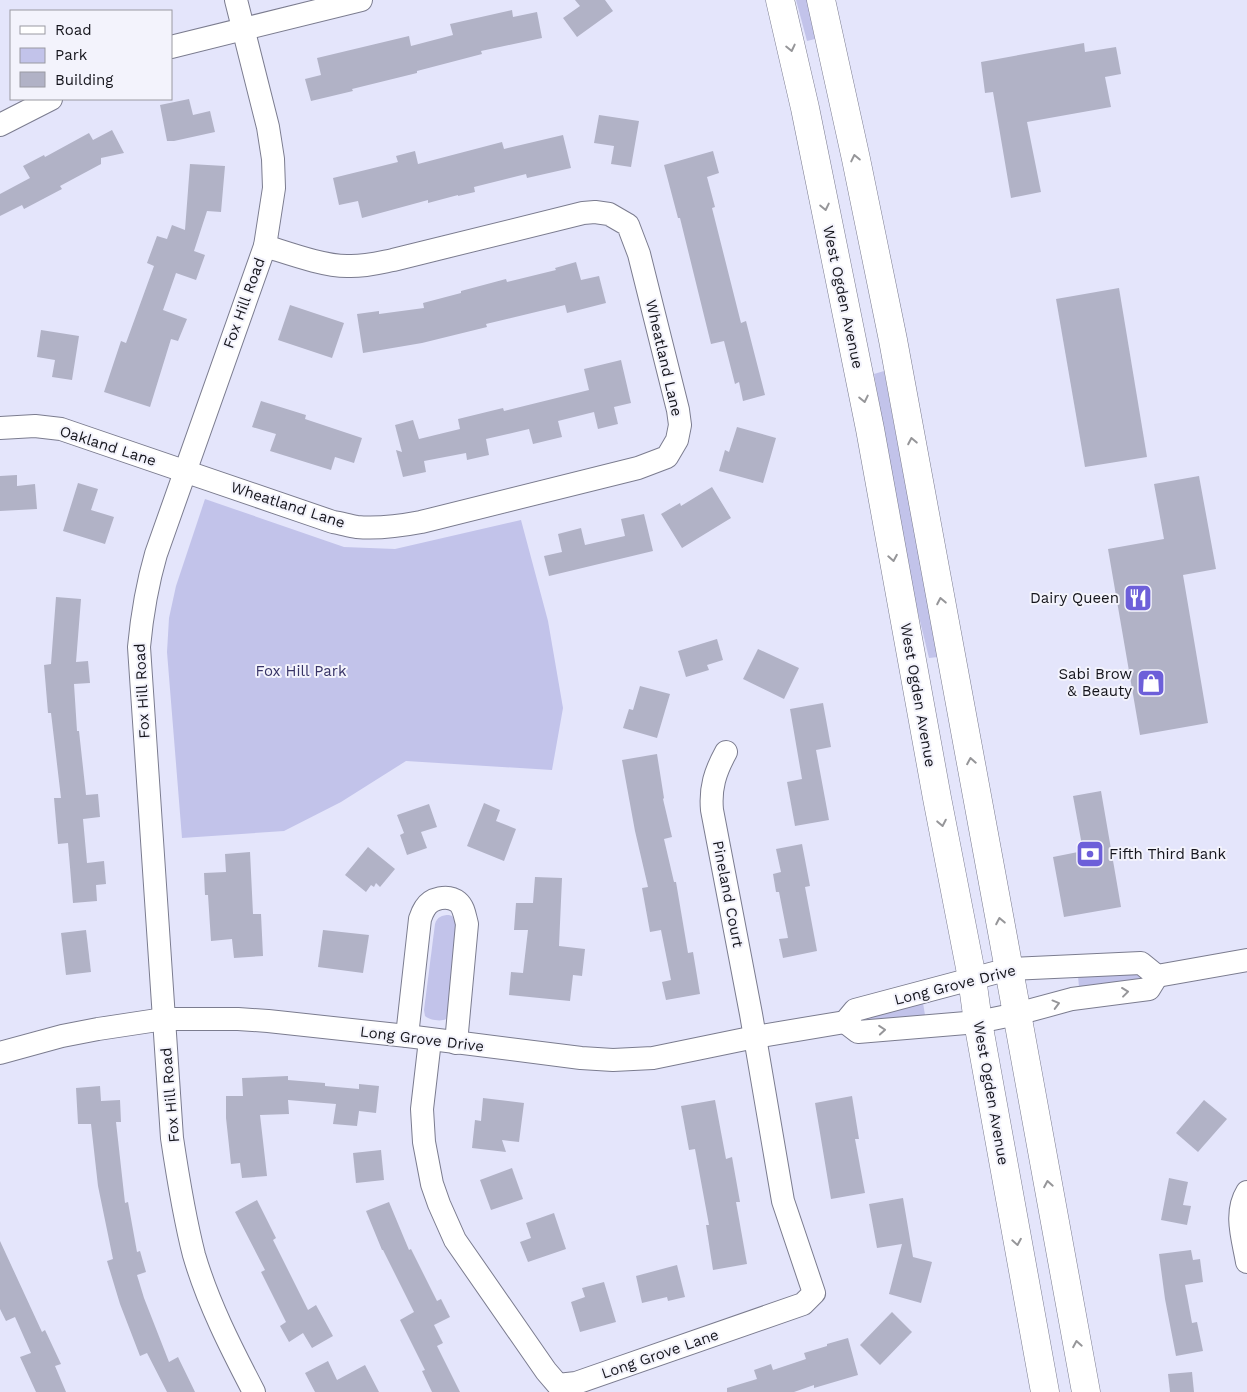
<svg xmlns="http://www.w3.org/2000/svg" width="1247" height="1392" font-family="'Work Sans',sans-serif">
  <rect width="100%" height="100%" fill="#e4e5fb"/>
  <g fill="#c2c3ea">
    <path d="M796 0H807L815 39 807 41Z"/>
    <path d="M884 371 938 657 929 658 911 584 874 374Z"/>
    <path d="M205 499 344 547 395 549 521 520 548 621 563 708 552 770 406 761 341 802 284 831 182 838 167 652 169 618 176 586Z"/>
    <path d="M449 915 452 916 457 922 448 1013 446 1019C441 1022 429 1020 425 1016L424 1010 435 924C437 917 442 915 449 915Z"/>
    <path d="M1142 973 1144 978 1079 987 1078 976Z"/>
    <path d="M923 1003 925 1015 862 1023 858 1020Z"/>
  </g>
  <g fill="#b1b2c6">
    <path d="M575 0H605L613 11 577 37 563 18 580 6Z"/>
    <path d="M512 10 513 17 537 12 542 38 481 51 482 54 417 71V73L352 89 353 91 311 101 305 79 321 75 317 58 409 36 411 46 453 35 450 24Z"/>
    <path d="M1084 43 1085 52 1116 47 1121 74 1105 77 1111 107 1027 122 1041 192 1011 198 993 92 985 93 981 62Z"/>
    <path d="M189 99 193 115 210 111 215 132 174 141H167L160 105Z"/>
    <path d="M599 115 639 121 631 167 611 164 614 146 594 143Z"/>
    <path d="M112 130 124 153 101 158V164L60 186 62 189 24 209 22 205 0 216V194L30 178 23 166 44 155 45 157 89 133 93 140Z"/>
    <path d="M563 135 571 168 527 178 526 174 474 187 475 192 458 196V195L428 203V200L362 218 358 201 339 205 333 178 398 162 396 156 415 151 418 164 502 142 504 149Z"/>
    <path d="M713 151 719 173 707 177 715 207 712 208 741 323 746 321 765 395 743 401 739 382 735 384 724 341 711 344 680 218H678L664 165Z"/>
    <path d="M190 164 225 166 221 212 207 211 194 251 205 255 196 280 176 273 163 310 187 319 178 341 171 339 150 407 104 392 121 341 126 343 154 266 147 263 157 236 167 239 172 225 185 230Z"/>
    <path d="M576 262 581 280 599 276 606 303 567 313 565 305 486 324 487 327 422 343 363 353 357 314 379 311V314L424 308 423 303 461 293V291L506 279 507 282 556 270 555 268Z"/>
    <path d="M1119 288 1147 457 1085 467 1056 299Z"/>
    <path d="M290 305 344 323 332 358 278 340Z"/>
    <path d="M41 330 79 336 72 380 52 377 55 360 37 357Z"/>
    <path d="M621 360 631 403 614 407 618 424 598 429 594 412 558 421 562 437 533 444 529 429 486 439 489 455 467 460 466 453 424 461 426 472 403 477 396 450 402 452 395 425 413 420 419 439 460 429 458 419 503 408 504 411 589 390 584 369Z"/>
    <path d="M261 401 306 415 305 419 362 438 354 463 335 457 331 470 270 451 276 434 252 427Z"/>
    <path d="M737 427 776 438 763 483 719 471 725 450 729 452Z"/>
    <path d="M17 475V486L35 484 37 509 0 511V476Z"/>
    <path d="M1199 476 1216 569 1183 575 1208 723 1140 735 1108 549 1164 539 1154 484Z"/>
    <path d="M78 483 98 489 91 510 114 517 105 544 63 531Z"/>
    <path d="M712 487 731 518 682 548 661 514 680 503 681 506Z"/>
    <path d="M644 514 653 551 549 576 544 556 562 552 558 534 581 528 585 545 625 536 621 519Z"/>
    <path d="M56 597 81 599 76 662 88 661 90 683 74 684 77 731H79L86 795 98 794 100 817 83 819 87 863 104 861 106 884 96 885 97 901 73 903 68 843 58 844 54 798H61L51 713H48L44 665 51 664Z"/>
    <path d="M717 639 723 660 707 665 709 670 686 677 678 651Z"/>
    <path d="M758 649 799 668 784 699 743 679Z"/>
    <path d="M640 686 670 694 657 738 623 728 629 709 633 710Z"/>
    <path d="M823 703 831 747 816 750 829 820 795 826 787 782 802 779 790 709Z"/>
    <path d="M657 754 664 798 663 799 672 837 664 839 674 882H676L688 953 693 952 700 994 666 1000 662 982 671 980 661 930 650 932 642 888 648 887 635 831 622 760Z"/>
    <path d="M1101 791 1121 907 1064 917 1053 857 1083 851 1073 796Z"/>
    <path d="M484 803 500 810 496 821 516 829 504 861 467 846Z"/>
    <path d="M429 804 437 827 421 832 427 848 407 855 400 835 404 833 397 815Z"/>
    <path d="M802 844 810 886 805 887 817 951 783 958 779 939 788 938 779 892H776L773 874 781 872 776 849Z"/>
    <path d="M368 847 395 869 380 887 376 883 374 887 371 885 366 892 345 875Z"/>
    <path d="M250 852 253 914H261L263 956 234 958 232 939 211 941 208 895H205L204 873 226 872 225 854Z"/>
    <path d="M535 877 562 878 559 946 585 949 582 976 573 975 570 1001 509 995 511 972 523 973 528 930H514L516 903H533Z"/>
    <path d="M86 930 91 972 66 975 61 933Z"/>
    <path d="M323 930 369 935 363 973 318 967Z"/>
    <path d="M288 1076V1080L325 1083V1086L359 1089V1084L379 1086 376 1113 359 1111 357 1126 333 1124 336 1104 288 1100 289 1114 260 1115 267 1176 242 1178 240 1163 231 1164 226 1118V1096H243L242 1078Z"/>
    <path d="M100 1086 101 1101 120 1100 121 1122H116L125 1203 128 1202 137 1252 140 1251 146 1272 137 1275 144 1298 169 1362 178 1357 195 1392H167L147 1353 140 1356 120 1304 107 1261 113 1259 98 1186 91 1124H78L76 1088Z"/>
    <path d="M852 1096 859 1139H855L865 1193 831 1199 815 1103Z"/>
    <path d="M483 1098 524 1103 519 1142 502 1140 506 1152 472 1148 475 1120 481 1121Z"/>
    <path d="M715 1100 726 1159 732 1157 740 1202H736L747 1264 713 1270 706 1225H709L695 1149 689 1150 681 1106Z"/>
    <path d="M1204 1100 1227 1119 1198 1152 1176 1133Z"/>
    <path d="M381 1150 384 1180 356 1183 353 1153Z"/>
    <path d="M512 1168 523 1199 491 1210 480 1180Z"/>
    <path d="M1169 1178 1188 1182 1183 1205 1191 1206 1187 1225 1161 1220Z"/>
    <path d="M903 1198 913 1257 932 1262 921 1303 889 1294 902 1244 877 1248 869 1204Z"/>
    <path d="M257 1200 276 1238 273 1240 308 1310 316 1305 333 1336 312 1348 303 1333 289 1342 280 1326 286 1322 261 1272 265 1270 235 1212Z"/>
    <path d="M389 1202 409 1250 411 1249 437 1301 441 1299 450 1317 434 1325 443 1343 437 1346 460 1392H432L422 1371 425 1370 400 1320 414 1312 383 1250H382L366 1211Z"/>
    <path d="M554 1213 566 1249 528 1262 520 1242 531 1238 526 1223Z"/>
    <path d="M0 1241 42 1332 45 1330 61 1364 55 1366 66 1392H36L20 1357 31 1353 15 1317 6 1321 0 1309Z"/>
    <path d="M1191 1250 1193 1260 1200 1259 1203 1282 1185 1285 1192 1323 1197 1322 1203 1351 1176 1356 1165 1299 1159 1254Z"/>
    <path d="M677 1265 685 1297 668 1301 667 1297 642 1303 636 1276Z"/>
    <path d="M604 1282 616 1322 580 1332 571 1302 585 1297 582 1288Z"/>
    <path d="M892 1312 912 1332 880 1365 860 1345Z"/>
    <path d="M848 1338 858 1375 814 1388V1385L794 1392H727V1388L757 1379 754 1370 771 1364 773 1370 806 1359 804 1353 827 1346V1344Z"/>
    <path d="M328 1361 337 1380 365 1365 379 1392H315L305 1373Z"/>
    <path d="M1192 1372 1194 1392H1170L1168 1374Z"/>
  </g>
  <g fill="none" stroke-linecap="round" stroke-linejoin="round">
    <defs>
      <g id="minor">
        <path d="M236 0 268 127 273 159 274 188 265 246 156 554C147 585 142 615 139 647L172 1138C178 1178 184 1216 194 1255 208 1303 231 1348 254 1392"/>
        <path d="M171 47 361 0"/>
        <path d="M0 125 51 99"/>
        <path d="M0 428 35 426 61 429 333 522C341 523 349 526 357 527 379 529 400 526 421 522L638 468 667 457 677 440 680 425 678 410 639 254 628 225 609 214 595 212 583 213 393 260C378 263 363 267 347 266 323 266 288 253 265 246"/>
        <path d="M845 1022 858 1032 978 1022 1017 1014 1072 999 1149 989 1157 976"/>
        <path d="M407 1036 420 919C421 916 423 911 425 908 431 898 448 894 458 902 464 907 465 917 467 924L456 1043"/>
        <path d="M430 1040 422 1109 424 1142 432 1184 439 1204 455 1240 546 1371 558 1385 576 1383 803 1304 814 1293 783 1201 751 1014 712 810C710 788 715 772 726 752"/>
        <path d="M0 1053 62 1036 98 1029 164 1019H238L268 1021 407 1036 581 1058 613 1060 653 1058 755 1037 845 1022 855 1010 1009 969 1141 963 1157 976 1247 960"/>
        <path d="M1247 1192C1234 1213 1243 1239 1247 1262"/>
      </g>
      <g id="major">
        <path d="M780 0 805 108 870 429 937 798 972 978 978 1022 1045 1392"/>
        <path d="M821 0 856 159 893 340 1003 937 1086 1392"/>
      </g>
    </defs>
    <use href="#minor" stroke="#7b7c8f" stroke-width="24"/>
    <use href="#major" stroke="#7b7c8f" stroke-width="29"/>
    <use href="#minor" stroke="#fff" stroke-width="22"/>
    <use href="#major" stroke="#fff" stroke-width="28"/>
  </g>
  <defs><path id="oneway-chevron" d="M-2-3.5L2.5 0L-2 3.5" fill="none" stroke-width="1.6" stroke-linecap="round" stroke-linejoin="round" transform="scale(1.25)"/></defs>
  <g stroke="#969699">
    <use href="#oneway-chevron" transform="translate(791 48) rotate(77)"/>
    <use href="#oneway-chevron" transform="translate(855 158) rotate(-102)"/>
    <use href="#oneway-chevron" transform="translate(825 207) rotate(78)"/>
    <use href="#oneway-chevron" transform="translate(864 399) rotate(78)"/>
    <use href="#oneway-chevron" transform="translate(912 441) rotate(-101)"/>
    <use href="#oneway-chevron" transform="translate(893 558) rotate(80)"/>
    <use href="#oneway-chevron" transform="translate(941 601) rotate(-101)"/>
    <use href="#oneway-chevron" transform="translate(971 761) rotate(-100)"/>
    <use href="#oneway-chevron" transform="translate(942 823) rotate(79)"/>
    <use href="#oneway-chevron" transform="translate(1000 921) rotate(-101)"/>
    <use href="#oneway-chevron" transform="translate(1125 992) rotate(-7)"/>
    <use href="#oneway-chevron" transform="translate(1056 1004) rotate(-15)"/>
    <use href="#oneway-chevron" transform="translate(882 1030) rotate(-5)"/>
    <use href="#oneway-chevron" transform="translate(1048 1184) rotate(-100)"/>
    <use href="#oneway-chevron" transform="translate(1017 1242) rotate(80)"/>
    <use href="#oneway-chevron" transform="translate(1077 1344) rotate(-100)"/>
  </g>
  <defs>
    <symbol id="restaurant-square" viewBox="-11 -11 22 22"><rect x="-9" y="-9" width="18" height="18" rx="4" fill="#6d5fd9" stroke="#f3f3fc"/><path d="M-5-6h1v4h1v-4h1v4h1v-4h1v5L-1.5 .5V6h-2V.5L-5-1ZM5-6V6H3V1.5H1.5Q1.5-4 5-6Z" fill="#fff"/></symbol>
    <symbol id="shop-square" viewBox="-11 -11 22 22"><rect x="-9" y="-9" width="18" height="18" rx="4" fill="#6d5fd9" stroke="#f3f3fc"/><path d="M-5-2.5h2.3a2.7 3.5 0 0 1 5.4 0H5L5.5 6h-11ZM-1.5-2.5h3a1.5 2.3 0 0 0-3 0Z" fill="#fff"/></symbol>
    <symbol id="bank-square" viewBox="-11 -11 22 22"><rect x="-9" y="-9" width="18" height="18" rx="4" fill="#6d5fd9" stroke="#f3f3fc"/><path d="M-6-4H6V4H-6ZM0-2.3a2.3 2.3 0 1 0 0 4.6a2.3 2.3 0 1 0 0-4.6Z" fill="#fff"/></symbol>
  </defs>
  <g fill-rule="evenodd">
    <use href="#restaurant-square" x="1122" y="582" width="32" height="32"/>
    <use href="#shop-square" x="1135" y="667" width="32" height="32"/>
    <use href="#bank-square" x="1074" y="838" width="32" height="32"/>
  </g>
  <g text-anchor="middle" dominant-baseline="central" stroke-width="4" stroke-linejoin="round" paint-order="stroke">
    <g font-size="15" fill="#15151c" stroke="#f3f3fc">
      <text transform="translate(843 297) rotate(78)">West Ogden Avenue</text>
      <text transform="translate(244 303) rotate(-70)">Fox Hill Road</text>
      <text transform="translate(664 358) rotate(77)">Wheatland Lane</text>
      <text transform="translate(108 446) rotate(18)">Oakland Lane</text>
      <text transform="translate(288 505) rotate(18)">Wheatland Lane</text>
      <text transform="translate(142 691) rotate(-93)">Fox Hill Road</text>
      <text transform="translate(918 695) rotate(80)">West Ogden Avenue</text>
      <text transform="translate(728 894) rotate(79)">Pineland Court</text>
      <text transform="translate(955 985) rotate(-14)">Long Grove Drive</text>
      <text transform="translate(422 1039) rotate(7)">Long Grove Drive</text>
      <text transform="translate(991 1093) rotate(80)">West Ogden Avenue</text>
      <text transform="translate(170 1095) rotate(-95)">Fox Hill Road</text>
      <text transform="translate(660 1354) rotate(-19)">Long Grove Lane</text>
    </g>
    <g font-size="15" fill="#15151c" stroke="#f3f3fc" text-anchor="end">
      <text x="1119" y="598">Dairy Queen</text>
      <text x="1132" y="674">Sabi Brow<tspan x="1132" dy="17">&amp; Beauty</tspan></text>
      <text x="1109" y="854" text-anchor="start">Fifth Third Bank</text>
    </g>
    <g font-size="15" fill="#373366" stroke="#f3f3fc">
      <text x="301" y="671">Fox Hill Park</text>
    </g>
  </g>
  <rect x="10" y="10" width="162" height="90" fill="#f3f3fc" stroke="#9a9aa2"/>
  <rect x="20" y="26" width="25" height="8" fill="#ffffff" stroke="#9a9aa2"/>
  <text x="55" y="35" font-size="15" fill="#15151c">Road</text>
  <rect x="20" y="48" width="25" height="15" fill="#c2c3ea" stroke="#9a9aa2"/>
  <text x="55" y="60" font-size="15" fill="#15151c">Park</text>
  <rect x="20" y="72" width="25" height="15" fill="#b1b2c6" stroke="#9a9aa2"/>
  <text x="55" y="85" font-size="15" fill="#15151c">Building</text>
</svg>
